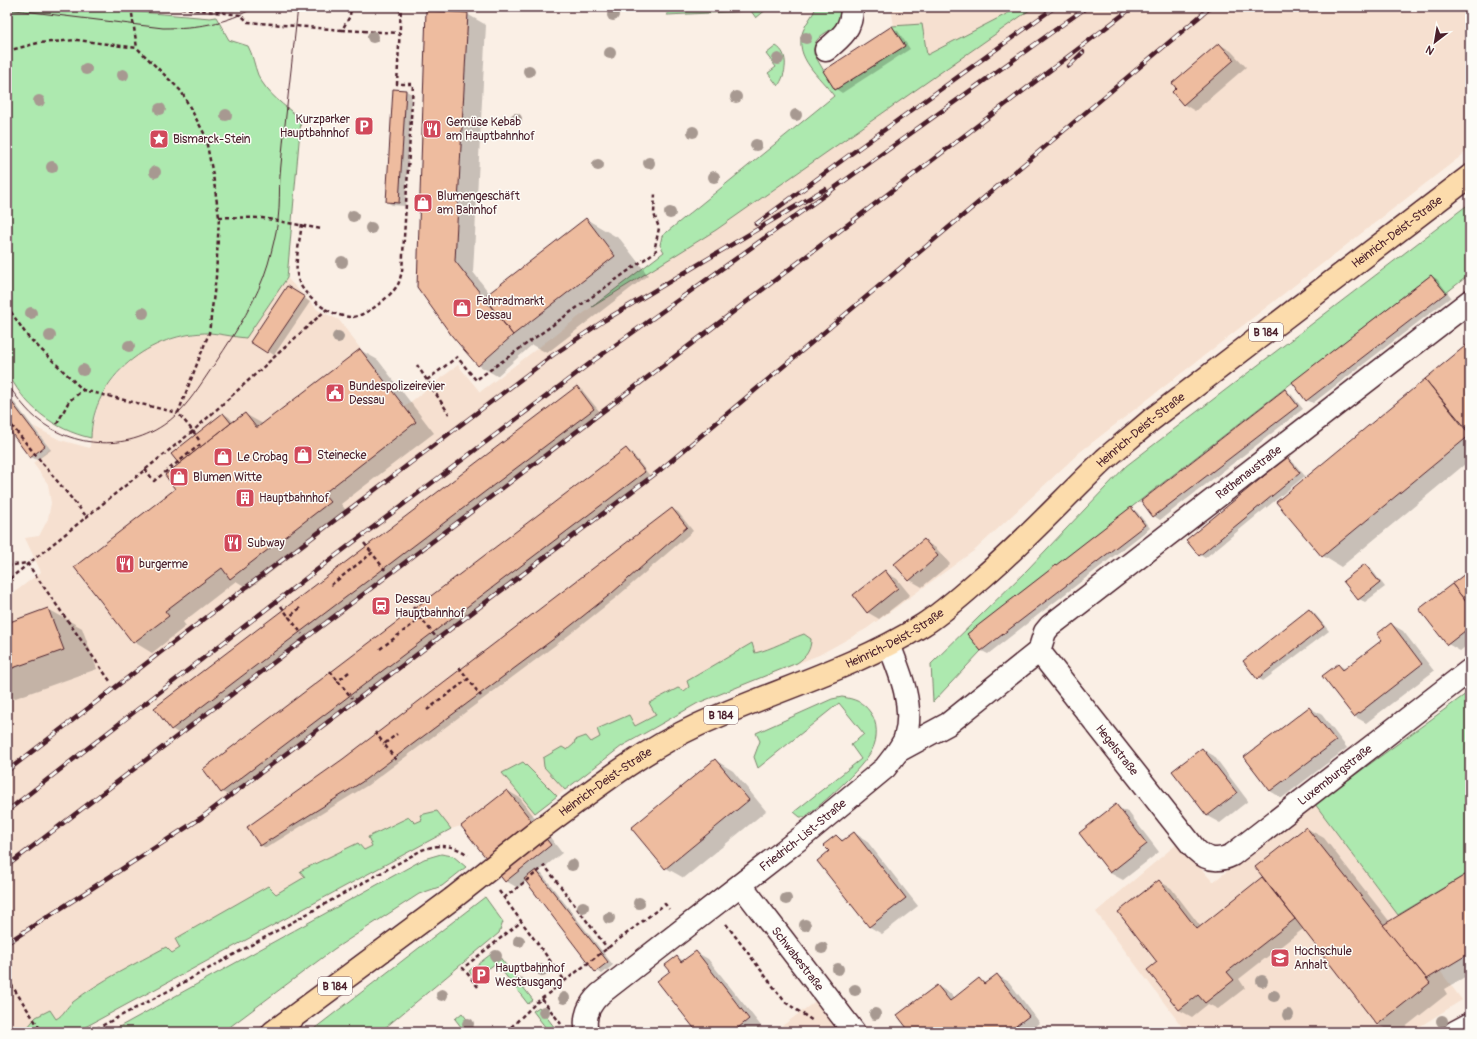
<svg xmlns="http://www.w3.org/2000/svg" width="1477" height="1039" font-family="Pangolin,sans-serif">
  <rect width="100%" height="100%" fill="#faefe5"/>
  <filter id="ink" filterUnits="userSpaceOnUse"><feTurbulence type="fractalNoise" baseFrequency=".025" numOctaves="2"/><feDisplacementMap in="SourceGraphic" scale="8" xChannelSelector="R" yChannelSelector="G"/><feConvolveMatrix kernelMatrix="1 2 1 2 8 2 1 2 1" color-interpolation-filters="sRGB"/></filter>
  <g filter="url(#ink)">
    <g fill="#f6e0d0">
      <path d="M891 7H1470V149L1080 452 975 550 866 629 819 655 698 703 622 746 529 818 551 845 505 882 461 826 451 829 76 1032H7V598L41 572 25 538 39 536 48 519 51 503 48 484 33 463 50 449 33 426 60 440 90 448 91 432 101 394 123 368 142 351 160 342 189 335 209 333 246 338 287 278 318 310 339 320 404 407 458 365 480 392 664 252 906 46 894 27Z"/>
      <path d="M1315 804 1462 1000 1411 1032H1186L1096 912 1178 843 1213 882Z"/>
      <path d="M817 1000 842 1032H774Z"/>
    </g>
    <g fill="#ade9af" stroke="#7c846d">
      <path d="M7 7H81L210 18 216 17 229 40 248 46C253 55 254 65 258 75 267 94 285 106 301 119L287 278 246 338C234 337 222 334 210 333 151 332 92 377 91 438 54 430 22 405 7 370Z"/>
      <path d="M668 7H767V9L756 18 751 11 667 15Z"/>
      <path d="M816 7H847C844 12 843 17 840 21 831 34 812 33 814 54L835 90 905 46 892 26 922 24 927 55 1014 10V7H1034L716 230 592 307 664 252 660 245 662 236 834 96C820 76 793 58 803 31 806 22 813 16 816 7Z"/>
      <path d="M861 7H891C881 10 869 14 861 7Z"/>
      <path d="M776 46C790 54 786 75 778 86L768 73 776 67 766 54Z"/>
      <path d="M1470 203V274L1446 293 1431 275 968 634 981 651 933 702 931 664 1027 570 1126 466Z"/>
      <path d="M804 634 811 639C811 650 806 657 797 663L698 703 622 746 565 790 544 767 543 758 562 747 567 750 574 744 575 740 586 736 591 742 600 737 597 729 629 715 635 726 656 715 649 703 678 688 684 691 689 687 687 681 752 643 755 653C772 649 787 640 804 634Z"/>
      <path d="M1470 691V872L1398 915 1315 804Z"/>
      <path d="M842 697C855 699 863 702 870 712 878 722 878 739 872 750 861 770 823 803 805 817H800L794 812 861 759 851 745 864 734 839 703 758 768 754 757 760 741 756 733 832 699Z"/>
      <path d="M523 762 557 796 535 813 502 773Z"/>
      <path d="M437 811 451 829 76 1032H24L36 1017 50 1010 56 1019C64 1015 66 1007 73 1002 101 980 135 964 166 947L172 953 180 948 175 939 268 886 276 894 305 877 300 871 358 843 364 850 372 846 368 837 409 817 415 823 422 820 420 815Z"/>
      <path d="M441 854 453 856 466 867 442 886 419 894 334 949 223 1032H110L424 859Z"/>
      <path d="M485 897 503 922 499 933 380 1032H310Z"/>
      <path d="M495 951 533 1000 528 1004 496 963 475 979 469 971Z"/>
      <path d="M539 1007 558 1032H549L533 1011Z"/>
      <path d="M462 1013 477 1032H465L455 1019Z"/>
    </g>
    <g fill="#0003">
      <path d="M467 14 486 25 473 272 490 294 586 219 620 239 648 275 547 353 532 345 497 376 478 365 418 287Z"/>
      <path d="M892 28 898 31 910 49 842 93 836 89Z"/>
      <path d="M1219 44 1231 51 1246 67 1195 111 1183 104 1178 88Z"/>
      <path d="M406 91 412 94 405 206 392 205 387 202Z"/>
      <path d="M1431 276 1437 279 1451 297 1313 403 1307 400Z"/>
      <path d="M294 291 310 302 274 355 252 341Z"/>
      <path d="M1470 343V460L1341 567 1323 556 1278 502Z"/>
      <path d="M360 350 378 360 434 433 341 504 348 513 249 589 236 581 183 622 186 626 152 653 134 642 177 490 181 464 224 414 229 417 234 423 245 414 263 424Z"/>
      <path d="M577 387 582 390 600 412 178 733 172 729Z"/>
      <path d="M1285 390 1291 394 1303 409 1160 520 1154 516 1142 501Z"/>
      <path d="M7 393 51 450 37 460 31 457 7 426Z"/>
      <path d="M626 449 632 453 650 476 228 795 222 792Z"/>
      <path d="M1287 458 1293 462 1305 476 1205 558 1200 555Z"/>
      <path d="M1131 508 1137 512 1150 528 988 654 982 651 969 634Z"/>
      <path d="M672 509 678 512 693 531 618 596 569 635 368 785 266 848 260 845 344 759Z"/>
      <path d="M924 541 936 548 950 564 922 587 910 580Z"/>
      <path d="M1365 565 1371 569 1385 587 1365 602 1359 599Z"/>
      <path d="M1470 571V643L1460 651 1448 644Z"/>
      <path d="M885 572 897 579 910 595 879 619 867 612Z"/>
      <path d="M48 609 82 628 97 669 7 701V624Z"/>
      <path d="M1310 610 1315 614 1329 631 1263 681 1258 678Z"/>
      <path d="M1391 624 1403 631 1434 671 1366 723 1354 716 1338 665 1346 669 1383 640Z"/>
      <path d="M1310 708 1322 715 1347 748 1282 798 1270 791Z"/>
      <path d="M1202 749 1214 756 1248 801 1220 823 1207 816Z"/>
      <path d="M715 760 733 771 766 811 684 878 666 868Z"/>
      <path d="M508 791 520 798 562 853 538 872 542 874 613 965 602 974 596 971 526 881 518 888 506 881Z"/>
      <path d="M1116 806 1129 813 1159 852 1123 880 1110 873 1080 834Z"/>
      <path d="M1306 828 1324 838 1390 922 1470 874V974L1444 989 1447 994 1399 1032H1391L1377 1024 1303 929 1239 979 1245 988 1218 1009 1208 1004 1192 1017 1179 1010 1148 970 1158 962 1159 881 1171 888 1201 927 1262 879 1266 881Z"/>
      <path d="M854 833 866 840 918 906 882 934 870 927 818 861 830 851 836 836 845 841Z"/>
      <path d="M696 952 708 959 761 1026 754 1032H698L677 957 684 961Z"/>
      <path d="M997 975 1009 982 1040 1023 1029 1032H911L937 986 950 993 954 999 979 980 986 983Z"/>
    </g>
    <g fill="#eebc9f" stroke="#4a1f2b">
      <path d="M426 10 468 13 455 261 513 335 478 366 452 336 417 287Z"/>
      <path d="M892 26 905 46 835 90 823 71Z"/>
      <path d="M1219 43 1234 60 1183 105 1172 92 1176 88 1172 83Z"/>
      <path d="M393 89 406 90 399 203 386 202Z"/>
      <path d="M586 218 615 256 513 335 484 297Z"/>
      <path d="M1431 275 1446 293 1306 401 1292 382Z"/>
      <path d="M287 286 305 297 267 353 250 342Z"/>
      <path d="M1470 342V433L1425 379Z"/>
      <path d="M360 349 416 422 323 494 330 502 230 579 222 568 165 611 169 616 133 643 74 567 175 489 165 475 231 423 245 413 256 427H258Z"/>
      <path d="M1425 379 1470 435 1322 557 1276 502Z"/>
      <path d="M577 386 594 409 171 730 154 708Z"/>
      <path d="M1285 389 1298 406 1153 517 1141 501Z"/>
      <path d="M7 396 45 446 30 458 7 427Z"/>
      <path d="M223 413 231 423 179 464 171 454Z"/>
      <path d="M626 448 645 472 221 793 203 769Z"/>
      <path d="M1287 457 1300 473 1199 556 1186 540Z"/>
      <path d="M1131 507 1145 525 981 651 967 634Z"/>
      <path d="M672 508 687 527 612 593 563 632 362 782 260 846 247 827 343 759Z"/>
      <path d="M924 539 938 556 909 581 894 564Z"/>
      <path d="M1365 564 1380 583 1358 600 1343 581Z"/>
      <path d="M885 570 898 588 867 613 853 595Z"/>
      <path d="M1470 570V607L1452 584Z"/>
      <path d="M1452 584 1470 607V627L1447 645 1419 609Z"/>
      <path d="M48 608 64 650 7 670V623Z"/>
      <path d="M1309 609 1324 627 1257 679 1243 661Z"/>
      <path d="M1391 623 1422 664 1354 717 1322 676 1338 664 1343 670 1382 640 1377 634Z"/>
      <path d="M1309 707 1336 741 1270 791 1244 757Z"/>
      <path d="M1202 748 1237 793 1207 816 1172 771Z"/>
      <path d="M715 759 749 800 665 869 631 828Z"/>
      <path d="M507 790 551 845 505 882 461 826Z"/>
      <path d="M1116 804 1147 844 1110 873 1079 833Z"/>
      <path d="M1306 827 1430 983 1377 1025 1255 867Z"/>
      <path d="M854 832 906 898 869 927 817 861 829 851 823 845 836 835 842 841Z"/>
      <path d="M536 870 608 962 595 972 524 879Z"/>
      <path d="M1470 872V953L1427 979 1383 925Z"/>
      <path d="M1262 877 1295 919 1227 972 1234 980 1205 1003 1198 995 1179 1010 1147 970 1157 962 1118 912 1159 880 1197 929Z"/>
      <path d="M696 951 749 1019 733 1032H697L657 981 670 971 665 965 677 956 681 962Z"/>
      <path d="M997 974 1029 1016 1008 1032H910L897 1015 937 985 950 1001 979 978 984 984Z"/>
    </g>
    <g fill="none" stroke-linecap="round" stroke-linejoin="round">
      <defs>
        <g id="minor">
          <path d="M826 50C842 37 852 29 852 7"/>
          <path d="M889 645C900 672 915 708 905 738 904 742 900 747 898 751"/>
          <path id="s1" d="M1039 651 1195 849C1206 860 1218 862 1232 855L1470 670"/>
          <path id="s2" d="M1039 651 1045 632 1050 626 1470 301"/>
          <path id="s3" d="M741 885 854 1032"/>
          <path id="s4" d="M587 1032C583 1017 589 1004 600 994L803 836 885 768 898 751 948 724 1039 651"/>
          <path d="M1455 1032 1470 1024"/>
        </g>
        <g id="major">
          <path id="s5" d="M539 830C590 792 640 752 698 725 772 691 853 669 923 625 945 611 964 593 984 576 1027 539 1064 498 1105 459 1120 446 1136 433 1151 420L1470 176"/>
          <path d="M273 1032 452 899"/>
        </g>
      </defs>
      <use href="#minor" stroke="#4a1f2b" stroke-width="25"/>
      <use href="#major" stroke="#4a1f2b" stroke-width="25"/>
      <g stroke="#4a1f2b" stroke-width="2.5" stroke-dasharray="4 3" stroke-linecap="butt">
        <path d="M131 7 137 48"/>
        <path d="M174 7 241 15 248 22 342 30 350 16 351 7"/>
        <path d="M342 30 400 33"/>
        <path d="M7 51 38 43 77 40 137 48 181 91 205 135 213 175 219 217 216 277 209 333 178 413 193 431 7 581"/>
        <path d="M219 217 262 218 321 229"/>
        <path d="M302 224C300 239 293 268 299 282 307 299 330 316 350 317 364 318 390 297 397 286 400 282 400 277 402 272L413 84H397L401 7"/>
        <path d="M7 306 28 337 83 390 178 413"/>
        <path d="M417 365 449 414"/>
        <path d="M427 380 457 357 476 380 656 251 655 247 659 228 654 214 655 193"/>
        <path d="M7 420 86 516"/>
        <path d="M57 424 69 401 83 390"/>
        <path d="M199 440 193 431 327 309"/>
        <path d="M145 469 154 481 202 443"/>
        <path d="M364 543 372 553"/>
        <path d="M27 563 110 681"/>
        <path d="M7 566 27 563"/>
        <path d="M331 585 372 553 385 570"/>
        <path d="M281 606 289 617"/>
        <path d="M413 607 421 618"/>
        <path d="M300 608 289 617 302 634"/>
        <path d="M380 649 421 618 435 636"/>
        <path d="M459 667 468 679"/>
        <path d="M330 671 338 681"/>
        <path d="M349 672 338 681 352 698"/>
        <path d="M427 710 468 679 481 696"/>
        <path d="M375 732 384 744"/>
        <path d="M396 760 384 744 397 734"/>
        <path d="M499 891 565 981"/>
        <path d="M504 898 545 866 608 949"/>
        <path d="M726 924 785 1002 813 1021"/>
        <path d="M7 978 42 1032"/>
        <path d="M478 987 463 968 521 922"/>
        <path d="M542 999 561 1024"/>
        <path d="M90 1032 172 989 422 850C438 844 453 844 468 855"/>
        <path d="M506 1032 536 1003 665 904 669 909"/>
      </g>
      <use href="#minor" stroke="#fdfcf7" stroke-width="22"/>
      <use href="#major" stroke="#fcdcac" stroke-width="22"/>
      <g stroke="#4a1f2b" stroke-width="1">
        <path d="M7 9 163 28C196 28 227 24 255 7"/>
        <path d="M7 384C17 397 27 412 41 422 82 452 141 450 178 413 193 398 204 379 216 362 236 332 258 298 268 264 272 250 276 234 278 220 280 205 279 190 280 175 285 119 292 63 298 7"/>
      </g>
      <defs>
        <g id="rail">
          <path d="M1069 66 1083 52"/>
          <path d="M756 224 848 156 1055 7"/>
          <path d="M7 771 170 645 553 355 605 320 825 189"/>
          <path d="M7 811 314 572 593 361 1087 7"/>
          <path d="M7 866 1133 7"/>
          <path d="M7 943 201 818 659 471 1211 7"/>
        </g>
      </defs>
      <use href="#rail" stroke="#4a1f2b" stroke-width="4.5"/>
      <use href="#rail" stroke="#fdfcf7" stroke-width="3" stroke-dasharray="9" stroke-linecap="butt"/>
      <defs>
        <path id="major-bridge" d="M452 899 539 830"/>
      </defs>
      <use href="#major-bridge" stroke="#4a1f2b" stroke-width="25" stroke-linecap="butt"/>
      <use href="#major-bridge" stroke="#fcdcac" stroke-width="22"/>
    </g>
    <g fill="#a79991">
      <circle cx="613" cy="15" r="6"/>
      <circle cx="373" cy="37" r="6"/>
      <circle cx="806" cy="38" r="6"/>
      <circle cx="610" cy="53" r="6"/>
      <circle cx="778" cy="59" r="6"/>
      <circle cx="86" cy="69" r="6"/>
      <circle cx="529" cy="71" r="6"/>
      <circle cx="123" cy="75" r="6"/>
      <circle cx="736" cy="97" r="6"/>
      <circle cx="39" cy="101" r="6"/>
      <circle cx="160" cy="109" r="6"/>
      <circle cx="226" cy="115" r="6"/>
      <circle cx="796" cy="115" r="6"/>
      <circle cx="516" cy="119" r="6"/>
      <circle cx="693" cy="132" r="6"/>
      <circle cx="756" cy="145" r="6"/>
      <circle cx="649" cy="163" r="6"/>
      <circle cx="598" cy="165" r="6"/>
      <circle cx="52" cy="167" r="6"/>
      <circle cx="155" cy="172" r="6"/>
      <circle cx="714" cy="177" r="6"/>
      <circle cx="670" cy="213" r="6"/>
      <circle cx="353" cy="216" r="6"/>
      <circle cx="371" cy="228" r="6"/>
      <circle cx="342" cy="262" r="6"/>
      <circle cx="31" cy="313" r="6"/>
      <circle cx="143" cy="313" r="6"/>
      <circle cx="50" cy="336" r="6"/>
      <circle cx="338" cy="337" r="6"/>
      <circle cx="129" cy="346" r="6"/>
      <circle cx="83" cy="370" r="6"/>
      <circle cx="572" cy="865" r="6"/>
      <circle cx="786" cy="899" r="6"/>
      <circle cx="639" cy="903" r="6"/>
      <circle cx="583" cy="907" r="6"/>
      <circle cx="609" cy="918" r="6"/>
      <circle cx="805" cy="925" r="6"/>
      <circle cx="519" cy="941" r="6"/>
      <circle cx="822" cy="948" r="6"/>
      <circle cx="496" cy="956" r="6"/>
      <circle cx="838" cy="969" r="6"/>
      <circle cx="542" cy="970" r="6"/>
      <circle cx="1262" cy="981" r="6"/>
      <circle cx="519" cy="983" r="6"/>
      <circle cx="855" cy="990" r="6"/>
      <circle cx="442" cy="995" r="6"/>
      <circle cx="1274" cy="996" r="6"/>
      <circle cx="564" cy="998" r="6"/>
      <circle cx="544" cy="1012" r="6"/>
      <circle cx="875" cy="1014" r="6"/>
      <circle cx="1288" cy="1015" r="6"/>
      <circle cx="1442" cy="1021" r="6"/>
      <circle cx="468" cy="1024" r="6"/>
    </g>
  </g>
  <defs>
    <symbol id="parking-square" viewBox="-11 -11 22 22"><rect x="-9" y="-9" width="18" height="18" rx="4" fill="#d1495b" stroke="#fdfcf7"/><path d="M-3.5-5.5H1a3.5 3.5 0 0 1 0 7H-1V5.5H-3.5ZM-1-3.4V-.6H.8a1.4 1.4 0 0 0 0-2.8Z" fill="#fff"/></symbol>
    <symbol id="restaurant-square" viewBox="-11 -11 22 22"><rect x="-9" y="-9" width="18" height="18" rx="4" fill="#d1495b" stroke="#fdfcf7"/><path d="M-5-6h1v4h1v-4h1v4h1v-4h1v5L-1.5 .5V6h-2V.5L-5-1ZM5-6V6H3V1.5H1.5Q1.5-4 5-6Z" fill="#fff"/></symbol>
    <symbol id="sight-square" viewBox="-11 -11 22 22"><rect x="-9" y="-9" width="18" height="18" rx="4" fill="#d1495b" stroke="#fdfcf7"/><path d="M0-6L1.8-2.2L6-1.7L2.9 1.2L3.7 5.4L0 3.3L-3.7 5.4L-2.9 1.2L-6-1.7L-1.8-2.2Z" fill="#fff"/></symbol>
    <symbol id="shop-square" viewBox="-11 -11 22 22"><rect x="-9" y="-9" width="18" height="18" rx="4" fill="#d1495b" stroke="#fdfcf7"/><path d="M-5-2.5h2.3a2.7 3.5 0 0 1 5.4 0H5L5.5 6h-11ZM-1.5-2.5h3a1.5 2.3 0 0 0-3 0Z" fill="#fff"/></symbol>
    <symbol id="civic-square" viewBox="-11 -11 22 22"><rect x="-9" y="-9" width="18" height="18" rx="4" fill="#d1495b" stroke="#fdfcf7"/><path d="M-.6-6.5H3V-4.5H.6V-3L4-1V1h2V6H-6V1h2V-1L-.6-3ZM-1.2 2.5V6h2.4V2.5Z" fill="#fff"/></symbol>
    <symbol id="building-square" viewBox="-11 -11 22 22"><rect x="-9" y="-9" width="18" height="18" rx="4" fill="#d1495b" stroke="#fdfcf7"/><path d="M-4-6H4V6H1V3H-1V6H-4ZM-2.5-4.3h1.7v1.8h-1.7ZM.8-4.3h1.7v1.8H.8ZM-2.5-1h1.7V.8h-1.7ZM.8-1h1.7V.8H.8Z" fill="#fff"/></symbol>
    <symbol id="station-square" viewBox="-11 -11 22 22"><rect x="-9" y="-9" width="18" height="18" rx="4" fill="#d1495b" stroke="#fdfcf7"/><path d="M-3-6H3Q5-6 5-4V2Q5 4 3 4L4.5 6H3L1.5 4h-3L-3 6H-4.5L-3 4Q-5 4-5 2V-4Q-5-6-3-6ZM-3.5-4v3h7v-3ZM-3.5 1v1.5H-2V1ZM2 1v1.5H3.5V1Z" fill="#fff"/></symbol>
    <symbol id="university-square" viewBox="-11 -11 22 22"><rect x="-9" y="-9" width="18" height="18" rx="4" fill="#d1495b" stroke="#fdfcf7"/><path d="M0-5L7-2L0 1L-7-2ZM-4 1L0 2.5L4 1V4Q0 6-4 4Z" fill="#fff"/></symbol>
  </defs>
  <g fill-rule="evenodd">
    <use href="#parking-square" x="353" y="115" width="22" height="22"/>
    <use href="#restaurant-square" x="421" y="118" width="22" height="22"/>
    <use href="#sight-square" x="148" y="128" width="22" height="22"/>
    <use href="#shop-square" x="412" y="192" width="22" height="22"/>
    <use href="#shop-square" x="451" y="297" width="22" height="22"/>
    <use href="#civic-square" x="324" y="382" width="22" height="22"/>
    <use href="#shop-square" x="292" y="444" width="22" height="22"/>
    <use href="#shop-square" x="212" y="446" width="22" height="22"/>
    <use href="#shop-square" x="168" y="466" width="22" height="22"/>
    <use href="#building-square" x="234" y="487" width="22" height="22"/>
    <use href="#restaurant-square" x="222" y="532" width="22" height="22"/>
    <use href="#restaurant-square" x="114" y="553" width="22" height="22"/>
    <use href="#station-square" x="370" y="595" width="22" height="22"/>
    <use href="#university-square" x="1269" y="947" width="22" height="22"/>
    <use href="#parking-square" x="470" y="964" width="22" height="22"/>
  </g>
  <g text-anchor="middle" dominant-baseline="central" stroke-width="3" stroke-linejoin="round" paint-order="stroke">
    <g fill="#fdfcf7" stroke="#806168" stroke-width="1">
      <rect x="1249" y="323" width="34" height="18" rx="3"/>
      <rect x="704" y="706" width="34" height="18" rx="3"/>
      <rect x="318" y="977" width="34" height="18" rx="3"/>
    </g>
    <g font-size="11" font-weight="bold" fill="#4a1f2b">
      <text x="1266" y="332">B 184</text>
      <text x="721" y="715">B 184</text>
      <text x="335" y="986">B 184</text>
    </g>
    <g font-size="12" fill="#4a1f2b" stroke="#fdfcf7" text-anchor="start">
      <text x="350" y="119" text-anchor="end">Kurzparker<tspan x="350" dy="14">Hauptbahnhof</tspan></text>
      <text x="446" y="122">Gemüse Kebab<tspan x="446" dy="14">am Hauptbahnhof</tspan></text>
      <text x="173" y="139">Bismarck-Stein</text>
      <text x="437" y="196">Blumengeschäft<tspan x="437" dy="14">am Bahnhof</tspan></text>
      <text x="476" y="301">Fahrradmarkt<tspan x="476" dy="14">Dessau</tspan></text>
      <text x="349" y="386">Bundespolizeirevier<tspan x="349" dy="14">Dessau</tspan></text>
      <text x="317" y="455">Steinecke</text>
      <text x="237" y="457">Le Crobag</text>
      <text x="193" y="477">Blumen Witte</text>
      <text x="259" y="498">Hauptbahnhof</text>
      <text x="247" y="543">Subway</text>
      <text x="139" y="564">burgerme</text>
      <text x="395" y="599">Dessau<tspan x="395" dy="14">Hauptbahnhof</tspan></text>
      <text x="1294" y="951">Hochschule<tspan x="1294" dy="14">Anhalt</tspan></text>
      <text x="495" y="968">Hauptbahnhof<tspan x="495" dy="14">Westausgang</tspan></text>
    </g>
    <g font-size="12" fill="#4a1f2b" stroke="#fdfcf7">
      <text stroke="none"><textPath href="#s5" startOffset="1054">Heinrich-Deist-Straße</textPath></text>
      <text stroke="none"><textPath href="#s5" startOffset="730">Heinrich-Deist-Straße</textPath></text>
      <text stroke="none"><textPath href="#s2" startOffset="279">Rathenaustraße</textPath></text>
      <text stroke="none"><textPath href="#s5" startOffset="406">Heinrich-Deist-Straße</textPath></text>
      <text stroke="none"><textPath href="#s1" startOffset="126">Hegelstraße</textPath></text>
      <text stroke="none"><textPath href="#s1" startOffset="423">Luxemburgstraße</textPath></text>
      <text stroke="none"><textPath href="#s5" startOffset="82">Heinrich-Deist-Straße</textPath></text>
      <text stroke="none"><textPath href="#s4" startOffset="300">Friedrich-List-Straße</textPath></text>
      <text stroke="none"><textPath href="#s3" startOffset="93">Schwabestraße</textPath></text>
    </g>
  </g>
  <rect width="1477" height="1039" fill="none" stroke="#fdfcf7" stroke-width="24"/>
  <rect x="12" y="12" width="1453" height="1015" fill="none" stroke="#4a1f2b" stroke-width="1.5" filter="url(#ink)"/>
  <g transform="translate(1435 42) rotate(211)" stroke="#fdfcf7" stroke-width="3" paint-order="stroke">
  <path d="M0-3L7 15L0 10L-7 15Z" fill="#4a1f2b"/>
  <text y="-6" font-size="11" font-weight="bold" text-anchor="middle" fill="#4a1f2b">N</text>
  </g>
</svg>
